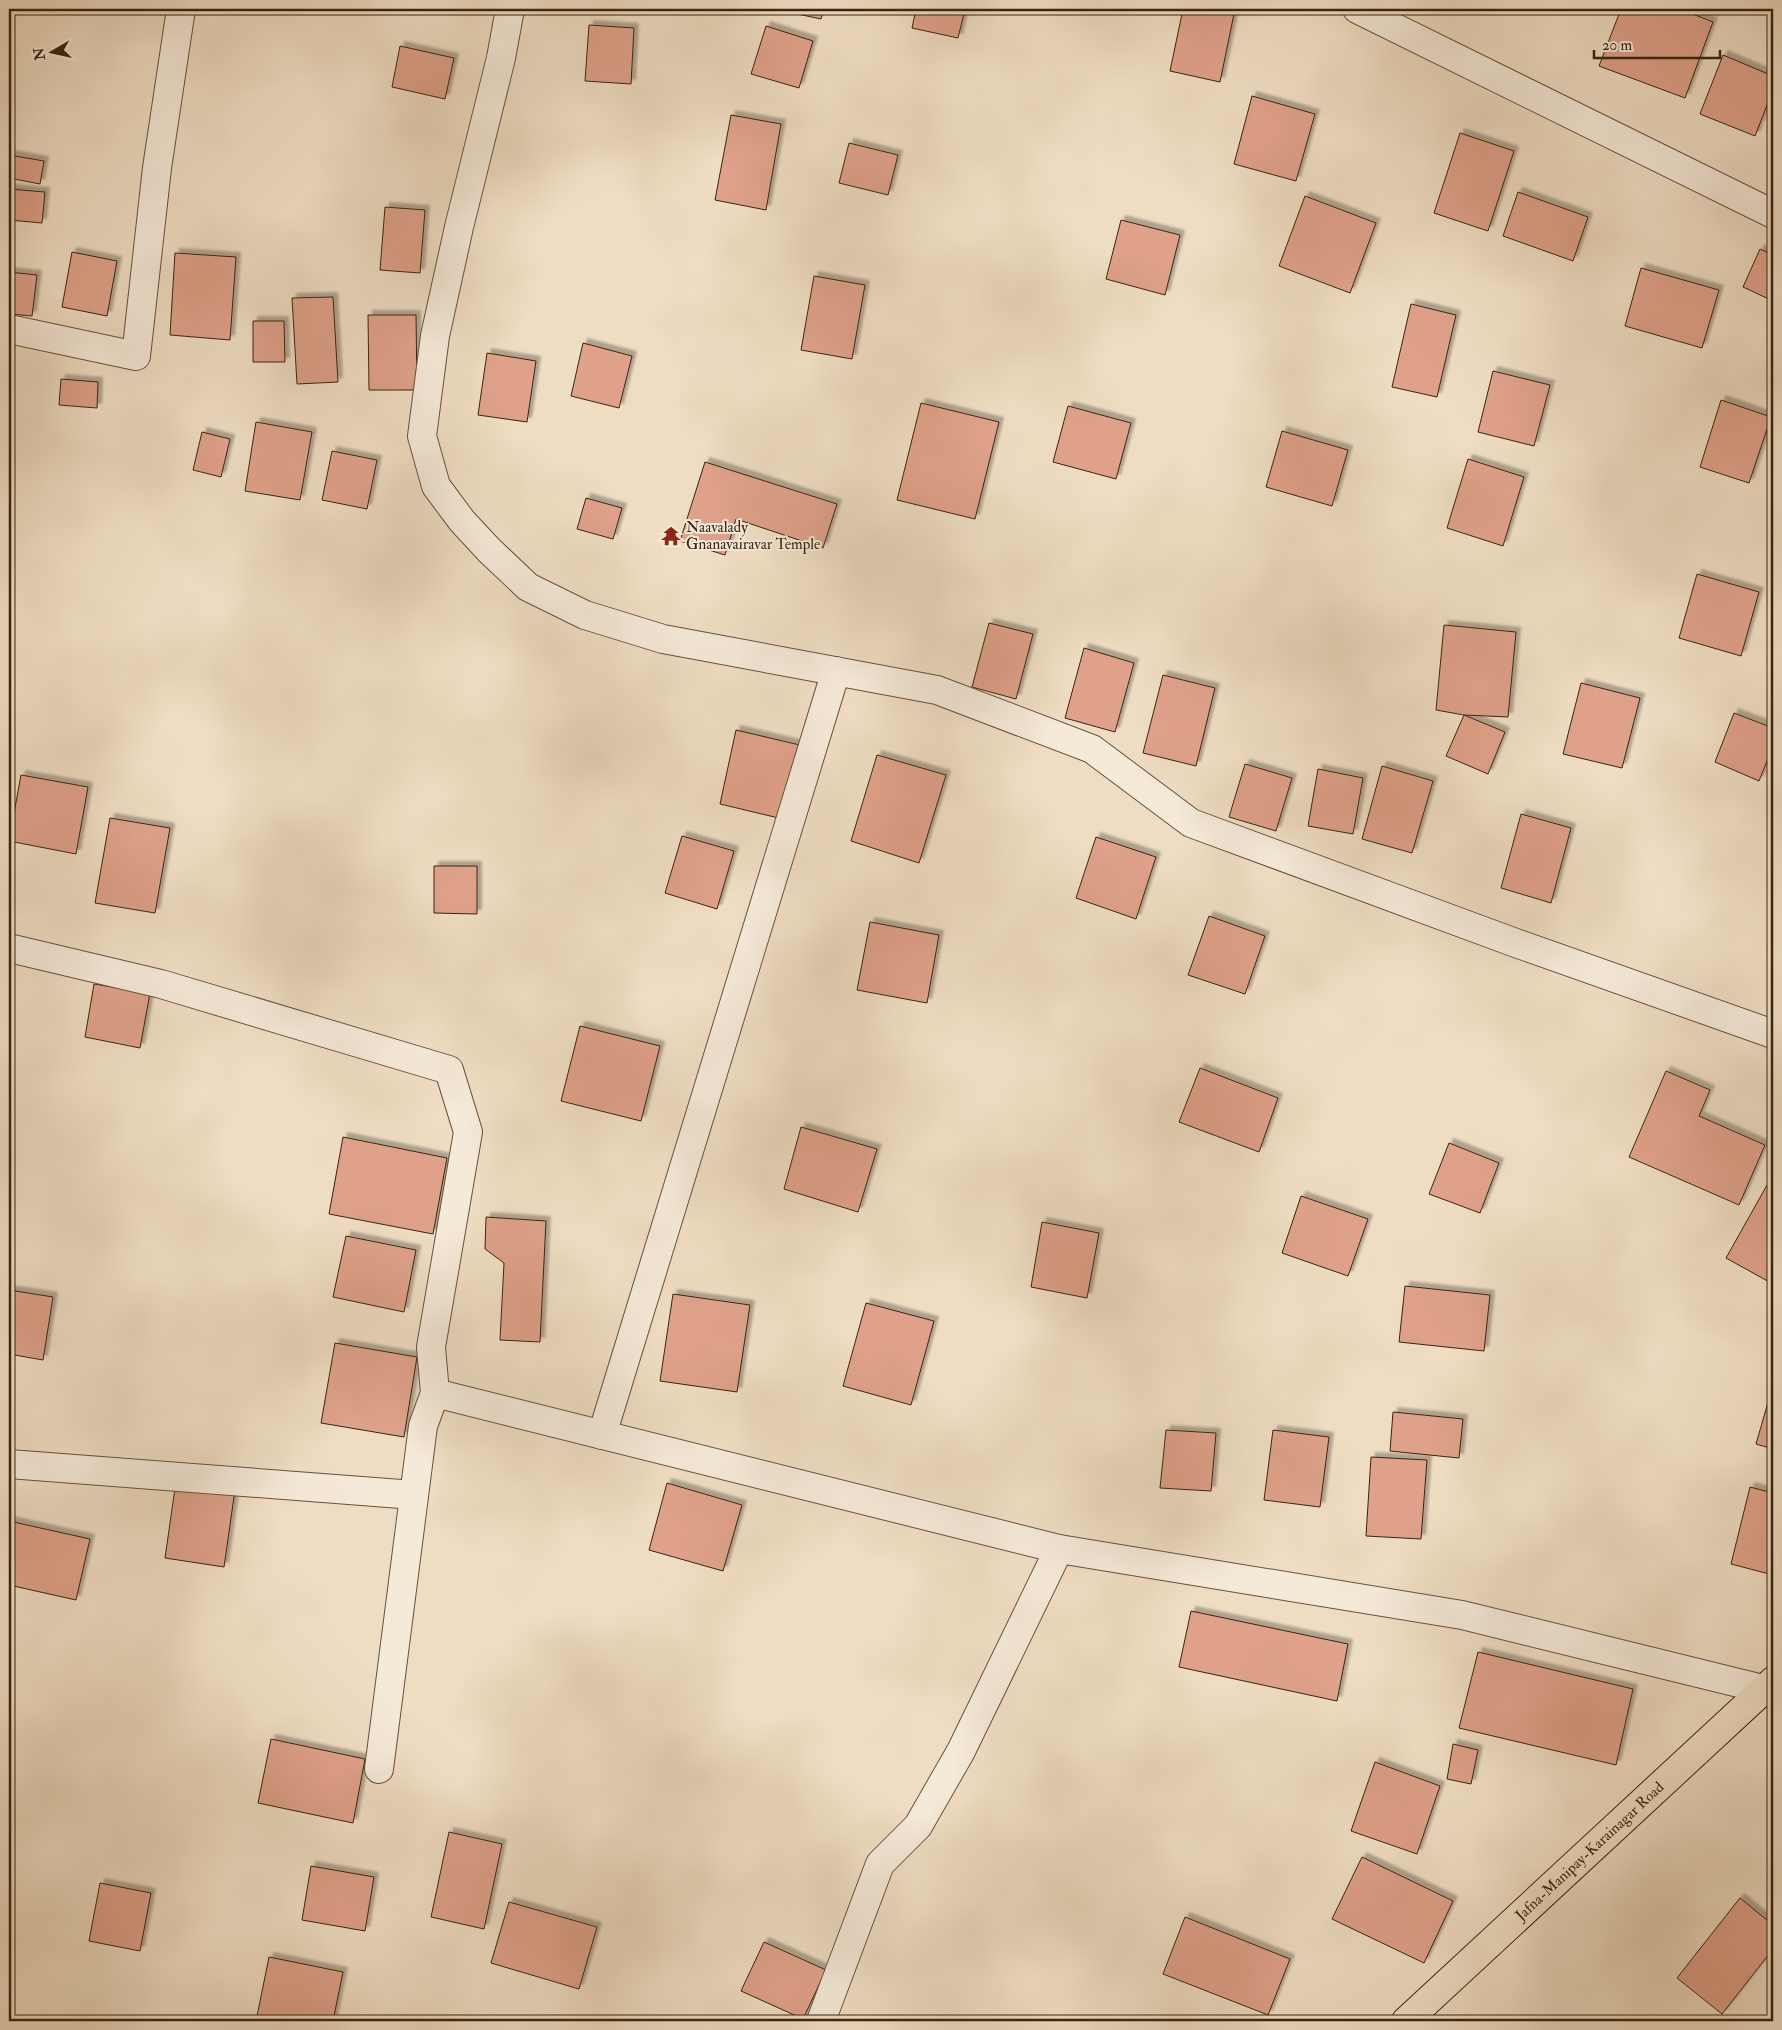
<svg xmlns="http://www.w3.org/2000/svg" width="1782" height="2030" font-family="'IM FELL Double Pica',serif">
  <defs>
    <filter id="shadow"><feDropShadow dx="4.5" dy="-4.5" stdDeviation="1" flood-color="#0004"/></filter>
  </defs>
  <rect width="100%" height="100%" fill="#efddc3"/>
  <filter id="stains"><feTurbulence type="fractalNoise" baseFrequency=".004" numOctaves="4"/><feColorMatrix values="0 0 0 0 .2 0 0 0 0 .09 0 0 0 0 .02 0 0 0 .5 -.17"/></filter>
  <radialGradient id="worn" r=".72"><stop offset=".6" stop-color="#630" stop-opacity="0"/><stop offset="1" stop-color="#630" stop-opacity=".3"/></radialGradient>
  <g fill="#dfa18a" stroke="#382411" filter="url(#shadow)">
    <path d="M774 9H824L821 19Z"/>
    <path d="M916 9H965L958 38 912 28Z"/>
    <path d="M1183 9H1235L1220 82 1170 71Z"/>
    <path d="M1621 9H1680L1713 22 1685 98 1599 66Z"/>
    <path d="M589 25 634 28 631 84 585 81Z"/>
    <path d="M766 26 813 41 799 88 751 74Z"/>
    <path d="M400 46 454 58 445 99 392 87Z"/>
    <path d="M1723 55 1773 76V90L1755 136 1700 114Z"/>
    <path d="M1252 96 1315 114 1296 181 1234 164Z"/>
    <path d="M731 115 781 124 766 210 715 200Z"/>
    <path d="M1460 133 1514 151 1488 231 1434 213Z"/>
    <path d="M849 143 898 155 888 195 839 183Z"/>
    <path d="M9 155 44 161 40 184 9 178Z"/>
    <path d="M9 189 45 192 42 223 9 220Z"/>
    <path d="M1518 192 1588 217 1573 261 1503 236Z"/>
    <path d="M1305 196 1376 223 1350 293 1279 266Z"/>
    <path d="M385 207 425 210 420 273 380 270Z"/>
    <path d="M1121 220 1180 235 1165 295 1106 279Z"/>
    <path d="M1760 249 1773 255V301L1743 287Z"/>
    <path d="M72 252 117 261 107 316 62 307Z"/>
    <path d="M175 253 236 257 230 340 170 335Z"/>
    <path d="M1641 268 1719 290 1702 348 1625 326Z"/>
    <path d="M9 272 37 275 32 316 9 314Z"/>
    <path d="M814 276 865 285 852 359 801 350Z"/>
    <path d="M333 297 338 382 297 384 292 298Z"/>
    <path d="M1411 304 1456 315 1437 397 1392 387Z"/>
    <path d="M368 315H416L417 390H369Z"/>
    <path d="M253 321H284L285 362H253Z"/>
    <path d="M583 343 632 356 619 408 571 396Z"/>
    <path d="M487 353 536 361 527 422 478 415Z"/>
    <path d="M1493 371 1550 385 1534 446 1478 432Z"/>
    <path d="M61 379 98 382 97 408 59 405Z"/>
    <path d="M1721 400 1771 417 1749 483 1700 467Z"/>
    <path d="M921 403 999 422 975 519 897 500Z"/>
    <path d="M1068 406 1131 423 1116 479 1053 462Z"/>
    <path d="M256 422 312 432 300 500 245 491Z"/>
    <path d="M1282 431 1348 450 1332 506 1266 487Z"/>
    <path d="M202 432 230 439 221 477 193 470Z"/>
    <path d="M332 451 377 460 367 509 322 500Z"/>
    <path d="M1468 459 1524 477 1503 546 1447 528Z"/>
    <path d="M705 462 837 504 823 548 736 519 725 555 680 541Z"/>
    <path d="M586 498 622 508 613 539 577 529Z"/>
    <path d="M1697 574 1759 592 1741 656 1679 638Z"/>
    <path d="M989 623 1033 634 1016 699 972 687Z"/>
    <path d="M1444 625 1516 632 1508 717 1464 715 1436 710Z"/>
    <path d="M1084 648 1134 663 1115 732 1065 718Z"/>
    <path d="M1163 675 1215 688 1196 766 1143 753Z"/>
    <path d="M1581 683 1640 698 1622 768 1563 754Z"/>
    <path d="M1734 713 1773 728V746L1759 781 1715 762Z"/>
    <path d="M1464 715 1505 732 1488 774 1446 756Z"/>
    <path d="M736 730 804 746 787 820 720 804Z"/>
    <path d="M877 755 946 775 919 863 851 841Z"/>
    <path d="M1245 764 1292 778 1276 831 1229 817Z"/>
    <path d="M1382 766 1433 781 1412 853 1362 839Z"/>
    <path d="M1318 769 1363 778 1353 834 1308 826Z"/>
    <path d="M21 775 88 787 76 854 9 841Z"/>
    <path d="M1521 814 1571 828 1551 903 1501 888Z"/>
    <path d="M110 818 170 828 155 913 95 903Z"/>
    <path d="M682 836 734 851 717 909 665 893Z"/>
    <path d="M1096 837 1156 857 1136 919 1076 898Z"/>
    <path d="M434 866H477V914L434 913Z"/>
    <path d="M1209 916 1265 936 1245 994 1188 975Z"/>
    <path d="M870 922 939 935 927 1003 857 990Z"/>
    <path d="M94 984 150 993 140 1048 85 1037Z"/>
    <path d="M580 1026 660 1046 641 1121 561 1101Z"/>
    <path d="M1200 1068 1278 1098 1259 1152 1179 1122Z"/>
    <path d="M1666 1071 1710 1090 1699 1116 1765 1145 1739 1205 1629 1157Z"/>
    <path d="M801 1127 877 1149 858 1212 784 1189Z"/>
    <path d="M343 1137 447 1158 433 1234 329 1214Z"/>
    <path d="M1449 1143 1499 1163 1480 1213 1429 1194Z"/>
    <path d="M1771 1178 1773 1179V1284L1726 1258Z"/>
    <path d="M1301 1196 1368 1219 1348 1276 1282 1253Z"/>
    <path d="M486 1217 546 1221 540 1342 500 1340 504 1263 485 1249Z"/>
    <path d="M1042 1222 1099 1233 1087 1298 1031 1287Z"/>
    <path d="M346 1236 416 1250 404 1312 333 1297Z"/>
    <path d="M1405 1286 1490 1295 1484 1351 1399 1342Z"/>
    <path d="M9 1290 53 1297 43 1360 9 1354Z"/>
    <path d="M673 1294 750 1305 737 1392 660 1381Z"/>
    <path d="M866 1303 934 1321 911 1405 843 1386Z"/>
    <path d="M335 1343 417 1357 404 1437 321 1423Z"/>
    <path d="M1773 1385V1449L1756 1444Z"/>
    <path d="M1393 1412 1463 1419 1459 1458 1390 1451Z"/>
    <path d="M1166 1430 1216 1433 1211 1491 1160 1488Z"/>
    <path d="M1273 1430 1329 1437 1320 1507 1264 1500Z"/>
    <path d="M1371 1457 1427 1460 1421 1539 1366 1536Z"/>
    <path d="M176 1481 235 1490 224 1567 165 1558Z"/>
    <path d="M667 1483 742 1505 723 1571 649 1550Z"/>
    <path d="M1750 1487 1773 1493V1575L1731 1564Z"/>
    <path d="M9 1521 90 1539 76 1600 9 1585Z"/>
    <path d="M1191 1611 1348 1644 1337 1701 1179 1667Z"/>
    <path d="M1478 1652 1633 1689 1616 1765 1459 1728Z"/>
    <path d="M271 1739 365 1759 353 1823 258 1803Z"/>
    <path d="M1453 1744 1478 1750 1471 1784 1447 1779Z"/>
    <path d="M1375 1762 1440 1786 1417 1854 1351 1831Z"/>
    <path d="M449 1832 502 1844 484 1929 431 1917Z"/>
    <path d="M1362 1857 1453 1901 1424 1963 1332 1919Z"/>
    <path d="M311 1866 374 1877 365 1931 302 1920Z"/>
    <path d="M100 1883 151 1893 140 1951 89 1941Z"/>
    <path d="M1740 1898 1773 1925V1949L1722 2014 1677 1978Z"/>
    <path d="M509 1902 597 1927 579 1989 491 1963Z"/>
    <path d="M1185 1917 1290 1959 1268 2015 1163 1974Z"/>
    <path d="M764 1942 826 1970 803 2019 741 1991Z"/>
    <path d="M269 1957 343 1972 333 2021H256Z"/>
  </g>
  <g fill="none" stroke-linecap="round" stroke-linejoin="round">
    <defs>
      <g id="minor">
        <path d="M510 9 501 58 459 227 435 336 422 436 436 486 462 521 489 550 528 587 585 615 663 639 937 690 1092 749 1191 823 1513 942 1773 1034"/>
        <path d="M1357 9 1773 214"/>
        <path d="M9 329 136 356 157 168 181 9"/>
        <path d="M9 948 161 984 449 1070 468 1132 431 1347 435 1393 1059 1549"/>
        <path d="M602 1435 836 671"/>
        <path d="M9 1464 414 1495"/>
        <path d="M379 1769 423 1426 435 1393"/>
        <path d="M821 2021 880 1864 918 1826 961 1751 1059 1549 1462 1615 1763 1689"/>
      </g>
      <g id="major">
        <path id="s1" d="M1406 2021 1773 1681"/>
      </g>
    </defs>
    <use href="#minor" stroke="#66523e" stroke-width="30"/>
    <use href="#major" stroke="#382411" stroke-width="30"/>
    <use href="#minor" stroke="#f5e9d8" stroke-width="28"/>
    <use href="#major" stroke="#efddc3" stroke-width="28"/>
  </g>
  <defs>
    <symbol id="temple-bare" viewBox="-9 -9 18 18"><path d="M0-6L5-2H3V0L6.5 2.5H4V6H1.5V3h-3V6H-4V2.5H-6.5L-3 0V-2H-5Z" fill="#8f2418" stroke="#f5e9d8" stroke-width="2.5" paint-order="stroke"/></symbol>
  </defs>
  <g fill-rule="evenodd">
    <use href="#temple-bare" x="657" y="522" width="28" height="28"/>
  </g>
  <g text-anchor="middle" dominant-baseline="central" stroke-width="4" stroke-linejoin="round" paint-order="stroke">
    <g font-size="15" fill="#382411" stroke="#f5e9d8" text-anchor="start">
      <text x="686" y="527">Naavalady<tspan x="686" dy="17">Gnanavairavar Temple</tspan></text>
    </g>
    <g font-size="15" fill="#382411" stroke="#f5e9d8">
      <text stroke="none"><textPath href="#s1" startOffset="250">Jafna-Manipay-Karainagar Road</textPath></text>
    </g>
  </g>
  <rect width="1782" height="2030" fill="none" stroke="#efddc3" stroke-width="30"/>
  <rect x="10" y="10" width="1762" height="2010" fill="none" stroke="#382411" stroke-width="2.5"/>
  <rect x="15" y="15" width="1752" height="2000" fill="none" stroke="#382411"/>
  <g transform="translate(52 52) rotate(261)" stroke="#f5e9d8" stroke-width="4" paint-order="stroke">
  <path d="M0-4L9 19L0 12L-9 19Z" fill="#382411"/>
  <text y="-8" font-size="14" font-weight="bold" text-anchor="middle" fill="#382411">N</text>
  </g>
  <path d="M1594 50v8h126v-8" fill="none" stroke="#382411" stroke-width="2.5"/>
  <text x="1602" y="50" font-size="15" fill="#382411" stroke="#f5e9d8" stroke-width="4" paint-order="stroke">20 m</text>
  <rect width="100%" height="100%" filter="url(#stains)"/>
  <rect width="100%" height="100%" fill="url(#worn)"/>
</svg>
